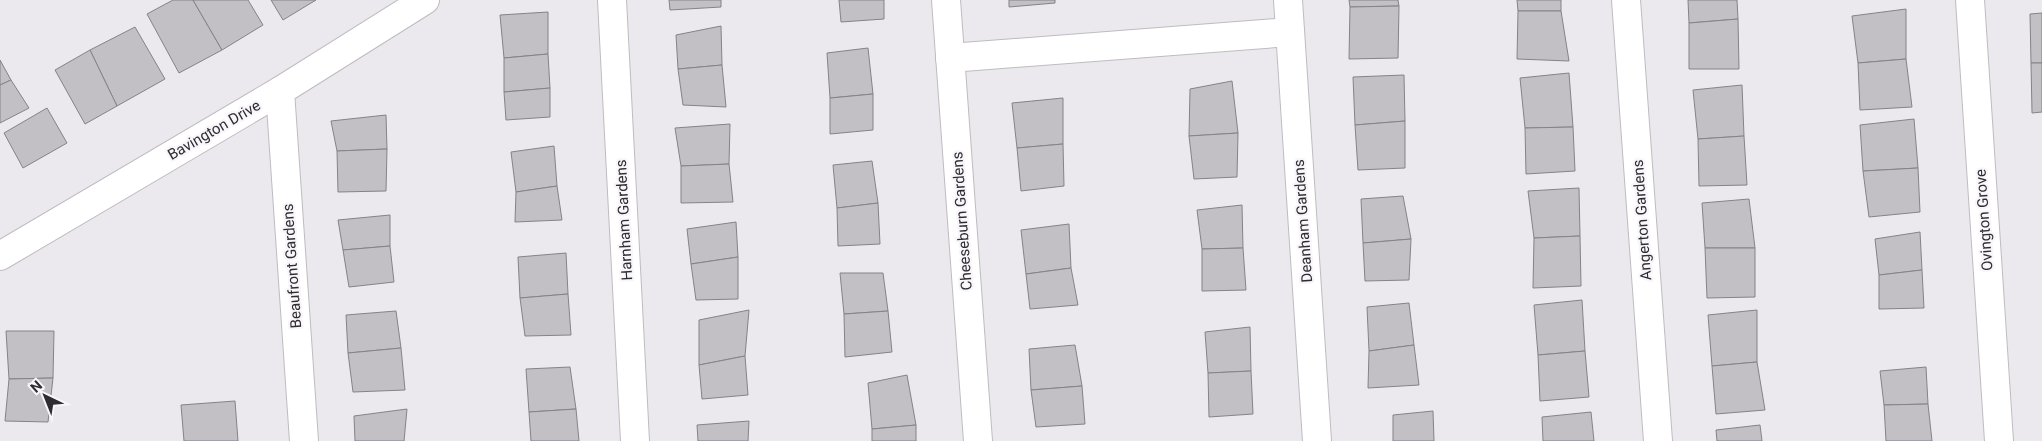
<svg xmlns="http://www.w3.org/2000/svg" width="2042" height="441" font-family="Roboto,sans-serif">
  <rect width="100%" height="100%" fill="#ebe8ee"/>
  <g fill="#c2bfc5" stroke="#858288">
    <path d="M173 0H193L222 50 179 73 147 14Z"/>
    <path d="M193 0H248L263 25 222 50Z"/>
    <path d="M271 0H316L283 20Z"/>
    <path d="M669 0H721V7L670 10Z"/>
    <path d="M839 0H884V19L841 22Z"/>
    <path d="M1009 0H1055V3L1009 7Z"/>
    <path d="M1349 0H1398L1399 6 1350 7Z"/>
    <path d="M1517 0H1561V11H1518Z"/>
    <path d="M1688 0H1737L1738 19 1689 23Z"/>
    <path d="M1399 6 1398 58 1349 59 1350 7Z"/>
    <path d="M1906 9V59L1858 63 1852 16Z"/>
    <path d="M1518 11H1561L1569 61 1517 59Z"/>
    <path d="M548 12V54L504 58 500 15Z"/>
    <path d="M2042 13V63H2031L2030 14Z"/>
    <path d="M1738 19 1739 69H1689V23Z"/>
    <path d="M721 26 722 65 678 69 676 35Z"/>
    <path d="M135 27 165 79 117 106 90 50Z"/>
    <path d="M868 48 873 94 830 98 827 53Z"/>
    <path d="M90 50 117 106 85 124 55 70Z"/>
    <path d="M548 54 550 88 504 92V58Z"/>
    <path d="M1906 59 1912 107 1860 110 1858 63Z"/>
    <path d="M0 60 11 80 0 85Z"/>
    <path d="M2031 63H2042V112L2032 113Z"/>
    <path d="M722 65 726 107 683 105 678 69Z"/>
    <path d="M1569 73 1573 127 1525 128 1520 78Z"/>
    <path d="M1404 75 1405 121 1355 125 1353 77Z"/>
    <path d="M11 80 29 108 0 123V85Z"/>
    <path d="M1232 81 1238 133 1189 136 1190 89Z"/>
    <path d="M1742 85 1744 136 1698 139 1693 90Z"/>
    <path d="M550 88V117L506 120 504 92Z"/>
    <path d="M873 94V130L830 134V98Z"/>
    <path d="M1063 98V144L1017 148 1012 103Z"/>
    <path d="M47 108 67 143 23 168 4 133Z"/>
    <path d="M386 115 387 149 337 151 331 121Z"/>
    <path d="M1914 119 1918 168 1863 171 1860 125Z"/>
    <path d="M1405 121V168L1358 170 1355 125Z"/>
    <path d="M730 124 729 164 681 166 675 128Z"/>
    <path d="M1573 127 1575 171 1526 174 1525 128Z"/>
    <path d="M1238 133 1237 177 1194 179 1189 136Z"/>
    <path d="M1744 136 1747 185 1699 186 1698 139Z"/>
    <path d="M1063 144 1064 186 1021 191 1017 148Z"/>
    <path d="M554 146 557 186 516 192 511 152Z"/>
    <path d="M387 149 386 191 338 192 337 151Z"/>
    <path d="M872 161 878 203 837 208 833 165Z"/>
    <path d="M729 164 733 202 681 203V166Z"/>
    <path d="M1918 168 1920 212 1869 217 1863 171Z"/>
    <path d="M557 186 562 220 515 222 516 192Z"/>
    <path d="M1579 188 1580 236 1534 238 1528 191Z"/>
    <path d="M1403 196 1411 239 1363 243 1361 199Z"/>
    <path d="M1749 199 1755 248H1705L1702 203Z"/>
    <path d="M878 203 880 244 838 246 837 208Z"/>
    <path d="M1242 205 1243 248 1202 249 1197 210Z"/>
    <path d="M390 215V246L343 250 338 220Z"/>
    <path d="M736 222 738 257 691 264 687 229Z"/>
    <path d="M1069 224 1071 268 1026 274 1021 230Z"/>
    <path d="M1920 232 1922 270 1879 275 1875 239Z"/>
    <path d="M1580 236 1581 286 1533 288 1534 238Z"/>
    <path d="M1411 239 1409 280 1365 281 1363 243Z"/>
    <path d="M390 246 394 282 349 287 343 250Z"/>
    <path d="M1243 248 1246 290 1202 291V249Z"/>
    <path d="M1705 248H1755V297L1707 298Z"/>
    <path d="M566 253 568 294 520 298 518 257Z"/>
    <path d="M738 257V299L696 300 691 264Z"/>
    <path d="M1071 268 1078 305 1030 309 1026 274Z"/>
    <path d="M1922 270 1924 308 1879 309V275Z"/>
    <path d="M840 273H883L888 311 844 314Z"/>
    <path d="M568 294 571 335 525 336 520 298Z"/>
    <path d="M1582 300 1585 351 1538 355 1534 305Z"/>
    <path d="M1409 303 1414 345 1369 351 1367 307Z"/>
    <path d="M749 310 745 356 699 365V320Z"/>
    <path d="M1757 310V362L1712 366 1708 315Z"/>
    <path d="M396 311 401 348 348 353 346 315Z"/>
    <path d="M888 311 892 352 845 357 844 314Z"/>
    <path d="M1250 327 1251 371 1208 373 1205 332Z"/>
    <path d="M6 331H54L53 378 9 379Z"/>
    <path d="M1075 345 1082 386 1031 390 1029 349Z"/>
    <path d="M1414 345 1419 385 1368 388 1369 351Z"/>
    <path d="M401 348 405 390 353 392 348 353Z"/>
    <path d="M1585 351 1589 397 1540 401 1538 355Z"/>
    <path d="M745 356 748 395 702 399 699 365Z"/>
    <path d="M1757 362 1765 410 1716 414 1712 366Z"/>
    <path d="M570 367 576 409 529 412 526 369Z"/>
    <path d="M1926 367 1928 404 1884 405 1880 371Z"/>
    <path d="M1251 371 1253 414 1209 417 1208 373Z"/>
    <path d="M907 375 916 425 872 429 868 383Z"/>
    <path d="M53 378 48 422 5 421 9 379Z"/>
    <path d="M1082 386 1085 424 1036 427 1031 390Z"/>
    <path d="M235 401 238 441H184L181 405Z"/>
    <path d="M1928 404 1932 441H1886L1884 405Z"/>
    <path d="M407 409 404 441H355L354 416Z"/>
    <path d="M576 409 579 441H531L529 412Z"/>
    <path d="M1433 411 1434 441H1393V415Z"/>
    <path d="M1591 412 1594 441H1543L1542 417Z"/>
    <path d="M749 421 748 441H698L697 425Z"/>
    <path d="M916 425V441H872V429Z"/>
    <path d="M1760 425 1762 441H1717L1716 430Z"/>
  </g>
  <g fill="none" stroke-linecap="round" stroke-linejoin="round">
    <defs>
      <g id="minor">
        <path d="M612 0 635 441"/>
        <path d="M946 0 978 441"/>
        <path d="M1288 0 1317 441"/>
        <path d="M1626 0 1658 441"/>
        <path d="M1970 0 1999 441"/>
        <path d="M950 58 1290 32"/>
        <path d="M280 91 304 441"/>
        <path d="M0 256 280 91 425 0"/>
      </g>
    </defs>
    <use href="#minor" stroke="#bfbcc1" stroke-width="30"/>
    <use href="#minor" stroke="#fff" stroke-width="28"/>
  </g>
  <g text-anchor="middle" dominant-baseline="central" stroke-width="4.5" stroke-linejoin="round" paint-order="stroke">
    <g font-size="15" fill="#2d2c2e" stroke="#f8f5fb">
      <text transform="translate(214 130) rotate(-30)">Bavington Drive</text>
      <text transform="translate(624 220) rotate(-93)">Harnham Gardens</text>
      <text transform="translate(1642 220) rotate(-94)">Angerton Gardens</text>
      <text transform="translate(1984 220) rotate(-94)">Ovington Grove</text>
      <text transform="translate(962 221) rotate(-94)">Cheeseburn Gardens</text>
      <text transform="translate(1303 221) rotate(-94)">Deanham Gardens</text>
      <text transform="translate(292 266) rotate(-94)">Beaufront Gardens</text>
    </g>
  </g>
  <g transform="translate(45 396) rotate(317)" stroke="#f8f5fb" stroke-width="4" paint-order="stroke">
  <path d="M0-4L9 19L0 12L-9 19Z" fill="#2d2c2e"/>
  <text y="-8" font-size="14" font-weight="bold" text-anchor="middle" fill="#2d2c2e">N</text>
  </g>
</svg>
